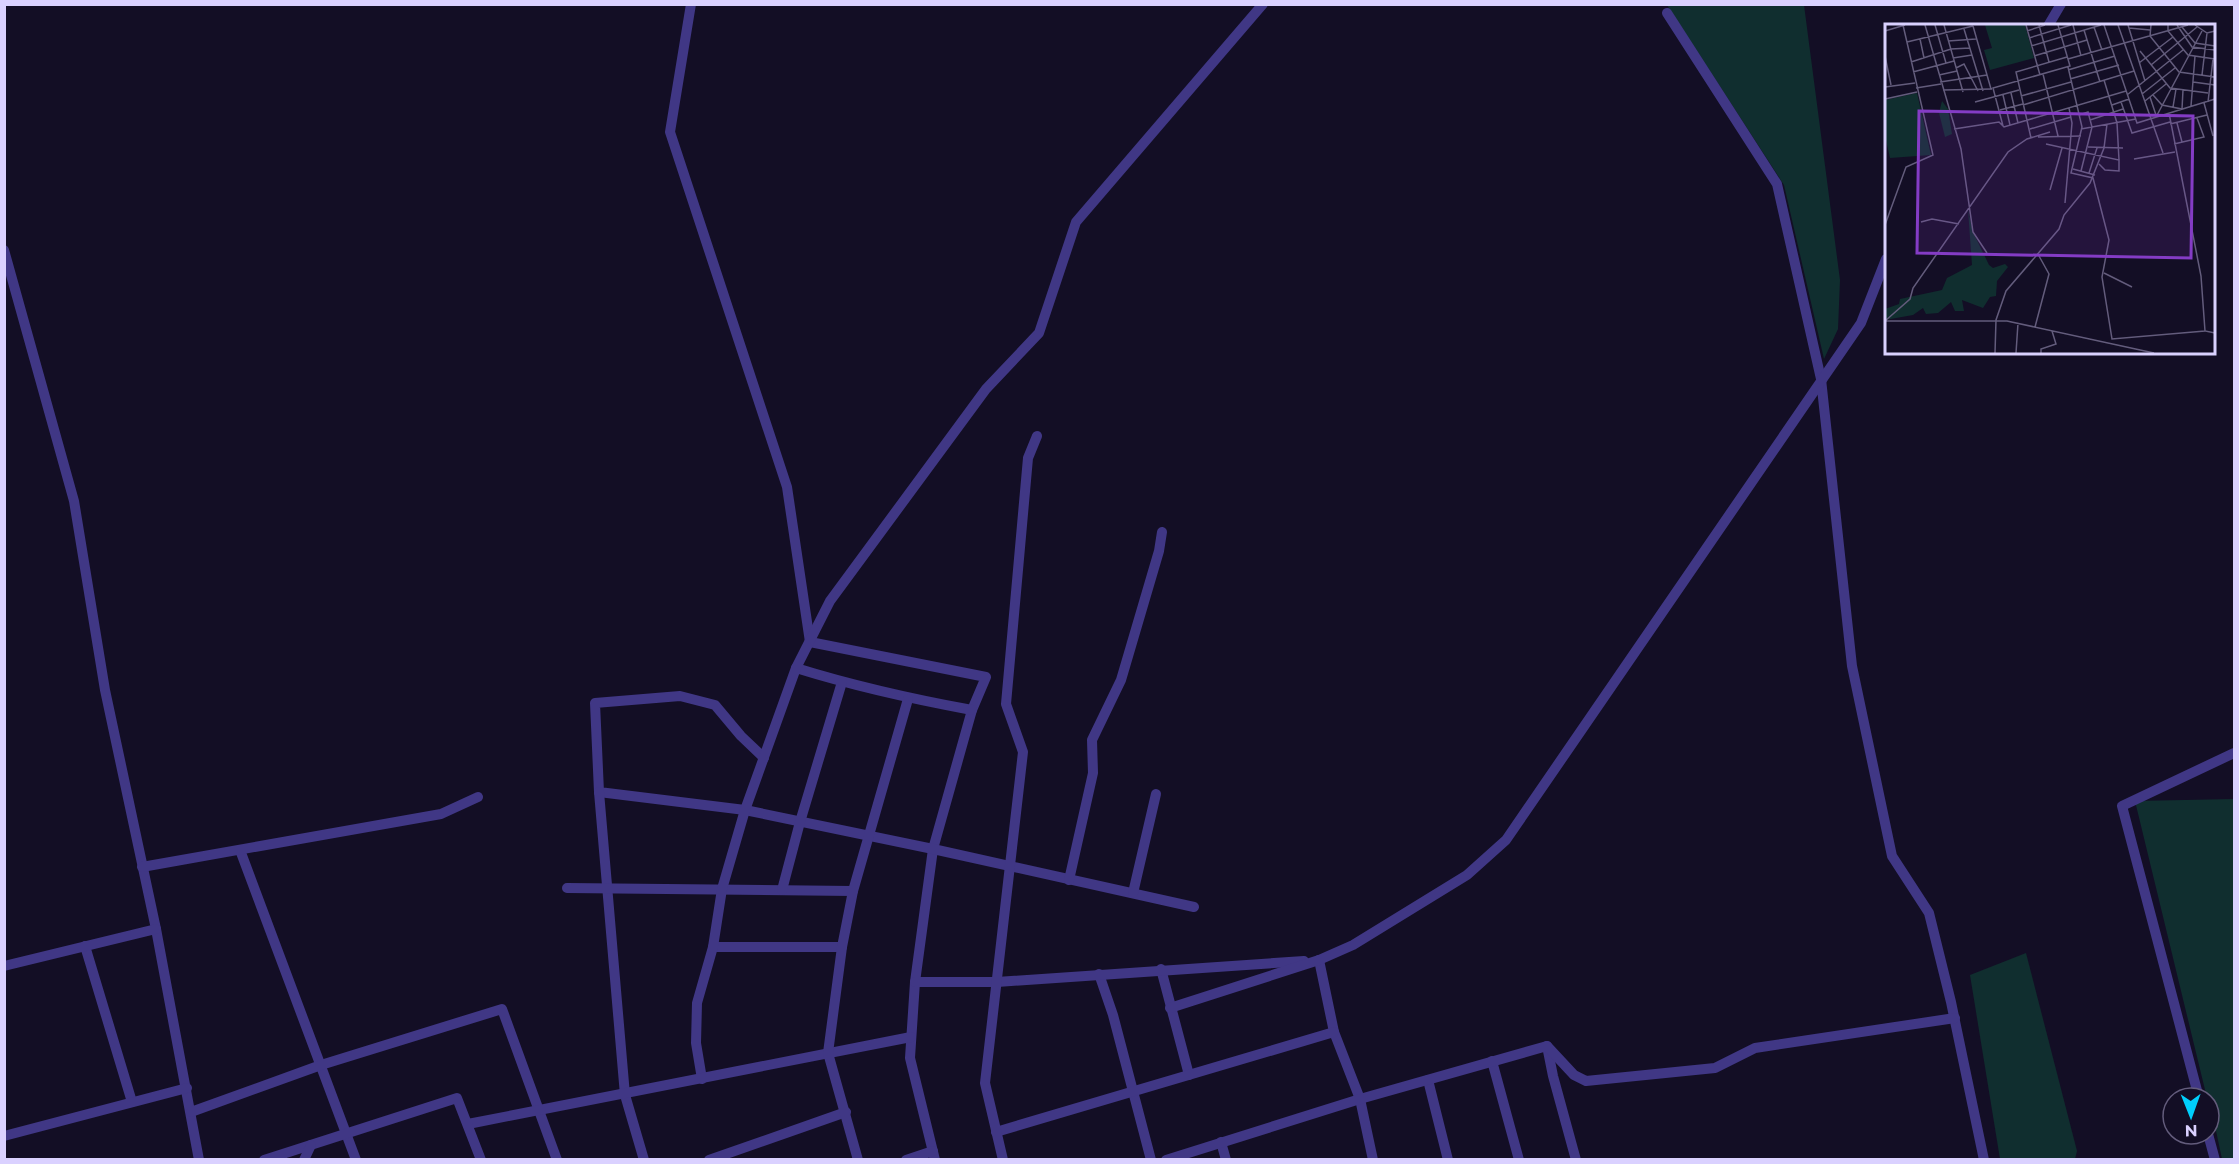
<svg xmlns="http://www.w3.org/2000/svg" width="2239" height="1164" font-family="Montserrat,sans-serif">
  <rect width="100%" height="100%" fill="#130e25"/>
  <g fill="#102e2f">
    <path d="M1667 5H1804L1840 280 1838 329 1824 359 1784 185Z"/>
    <path d="M2234 799V1159H2222L2209 1098H2207L2135 801Z"/>
    <path d="M2026 953 2077 1151 2075 1159H2000L1970 975Z"/>
  </g>
  <g fill="none" stroke-linecap="round" stroke-linejoin="round">
    <g stroke="#403785" stroke-width="10">
      <path d="M691 4 670 132 787 487 810 642 986 677 972 710 933 849 915 982 910 1058 935 1160"/>
      <path d="M1667 13 1777 184 1821 379 1852 666 1892 856 1929 913 1951 1002 1984 1160"/>
      <path d="M2048 26 2061 4"/>
      <path d="M4 250 74 501 105 690 156 929 199 1160"/>
      <path d="M796 668C854 686 912 699 972 710"/>
      <path d="M764 758 741 736 715 705 680 696 595 703 599 792 745 810 933 849 1194 907"/>
      <path d="M599 792 625 1095 644 1160"/>
      <path d="M240 850 356 1160"/>
      <path d="M142 867 441 814 478 797"/>
      <path d="M1069 880 1093 773 1092 740 1121 680 1159 551 1162 532"/>
      <path d="M567 888 853 891"/>
      <path d="M782 890 800 822 842 682"/>
      <path d="M1133 893 1156 794"/>
      <path d="M85 946 132 1102"/>
      <path d="M713 947H842"/>
      <path d="M1319 960 1334 1032 1360 1099 1373 1160"/>
      <path d="M4 966 156 929"/>
      <path d="M1161 969 1189 1075"/>
      <path d="M1099 974 1113 1015 1151 1160"/>
      <path d="M915 982H997L1304 961"/>
      <path d="M1170 1008 1319 960 1353 945 1467 875 1506 840 1861 323 1886 259"/>
      <path d="M1547 1046 1553 1076 1576 1160"/>
      <path d="M1492 1061 1519 1160"/>
      <path d="M702 1079 696 1043 697 1003 713 947 722 889 745 810 796 668 830 601 986 389 1039 333 1076 222 1263 4"/>
      <path d="M1428 1080 1448 1160"/>
      <path d="M2199 1098 2122 806 2234 753"/>
      <path d="M191 1112 321 1065 502 1009 557 1160"/>
      <path d="M468 1124 911 1037"/>
      <path d="M996 1132 1334 1032"/>
      <path d="M2208 1134 2215 1160"/>
      <path d="M4 1136 187 1088"/>
      <path d="M1221 1142 1226 1160"/>
      <path d="M264 1160 457 1098 481 1160"/>
      <path d="M304 1160 311 1145"/>
      <path d="M709 1160 846 1112"/>
      <path d="M858 1160 828 1053 842 947 853 891 908 699"/>
      <path d="M906 1160 933 1151"/>
      <path d="M1003 1160 985 1083 1023 752 1006 704 1028 458 1037 436"/>
      <path d="M1166 1160 1360 1099 1547 1046 1574 1075 1586 1081 1715 1068 1755 1048 1955 1018"/>
    </g>
  </g>
  <g transform="translate(1885 24)">
    <rect width="330" height="330" fill="#130e25"/>
    <path d="M100 1H140L149 34 105 46 99 26 107 24ZM32 69 46 131 5 134 0 112V76ZM57 77 63 85 67 110 60 113 54 89ZM83 186 88 208 104 241 108 244 120 240 123 243 112 257 111 272 105 273 98 284 77 276 79 287H70L66 278 53 289 41 290 38 284 28 291 0 296V285L14 280 15 275 57 266 62 254 87 241Z" fill="#102e2f"/>
    <path fill="none" stroke="#635c7c" stroke-width="1.5" d="M40 1 76 125 88 208 102 229M50 1 61 39M59 1 78 68M141 1 155 51M154 1 164 38M188 1 196 32M219 1 252 99 330 75M233 1 278 129M243 1 260 57M266 1 265 12 294 48 330 53M283 1V7L303 31 330 35M292 1 307 23 330 26M310 1 322 9 330 7M88 2 106 65M209 3 217 26M297 3 310 19 330 22M244 4 265 6M79 5 98 67M199 6 215 58M0 7 20 1M142 7 160 1M144 14 186 1M35 15 39 34M63 17 91 15M22 18 88 2M146 22 216 1M255 27 285 64 323 69M0 32 6 61M149 32 202 16M68 34 87 31M183 35 303 1M26 38 66 25 85 24M254 39 288 13M266 41 312 3M183 43 197 103 186 149 208 154 224 216 217 253 227 315 320 307M71 44 79 40 93 67M183 46 230 32M28 48 69 37M158 50 173 112M54 51 72 47M317 51 322 9M185 55 234 41M219 56 232 99 234 136M55 58 102 51M308 58 330 61M0 63 30 59M31 64 56 60M58 66 107 65M126 69 133 99M257 70 290 44M118 71 125 101M242 71 298 26M268 71 277 81 297 85 298 66M136 72 186 58M265 73 271 91M0 75 32 68M260 77 281 60M90 78 134 66M236 78 247 109 285 98M323 78 328 35M319 79 328 112M138 81 249 47M227 81 244 75M306 82 310 32M288 83 291 65M115 86 138 80M284 89 316 252 320 307 330 309M194 91 203 88 207 103 196 147M271 93 317 7M205 96 238 85M292 99 297 118M285 100 322 91M118 102 108 64 185 42 173 1M69 105 114 98 119 103 241 67M145 105 186 93M196 105 251 95M153 113 196 112M146 114 131 48 182 33M161 120 234 136V147L220 146 214 140M289 120 319 113 312 94M203 123 238 124M249 135 290 128M188 145 210 151M204 149 212 124M165 166 177 124M180 179 187 99 184 84M36 198 47 195 74 200M0 201 21 143 48 131 18 1M219 249 247 263M0 297H122L269 329M0 297 25 275 28 264 123 128 142 115 165 108M150 303 164 250 154 232M110 329 111 296 121 267 174 205 179 191 205 159 219 124 222 100M131 329 133 299M156 329V325L171 320 167 307"/>
    <path fill="#843cc5" fill-opacity="0.15" stroke="#843cc5" stroke-width="3" d="M34 87 308 92 306 234 32 229Z"/>
    <rect width="330" height="330" fill="none" stroke="#dad1ff" stroke-width="3"/>
  </g>
  <rect width="2239" height="1164" fill="none" stroke="#dad1ff" stroke-width="12"/>
  <g transform="translate(2191 1116) rotate(179)"><circle r="28" fill="#130e25" stroke="#635c7c" stroke-width="1.5"/>
  <path d="M0-4.5L10 22L0 15L-10 22Z" fill="#00cffc"/>
  <text y="-9" font-size="16" font-weight="bold" text-anchor="middle" fill="#dad1ff">N</text>
  </g>
</svg>
